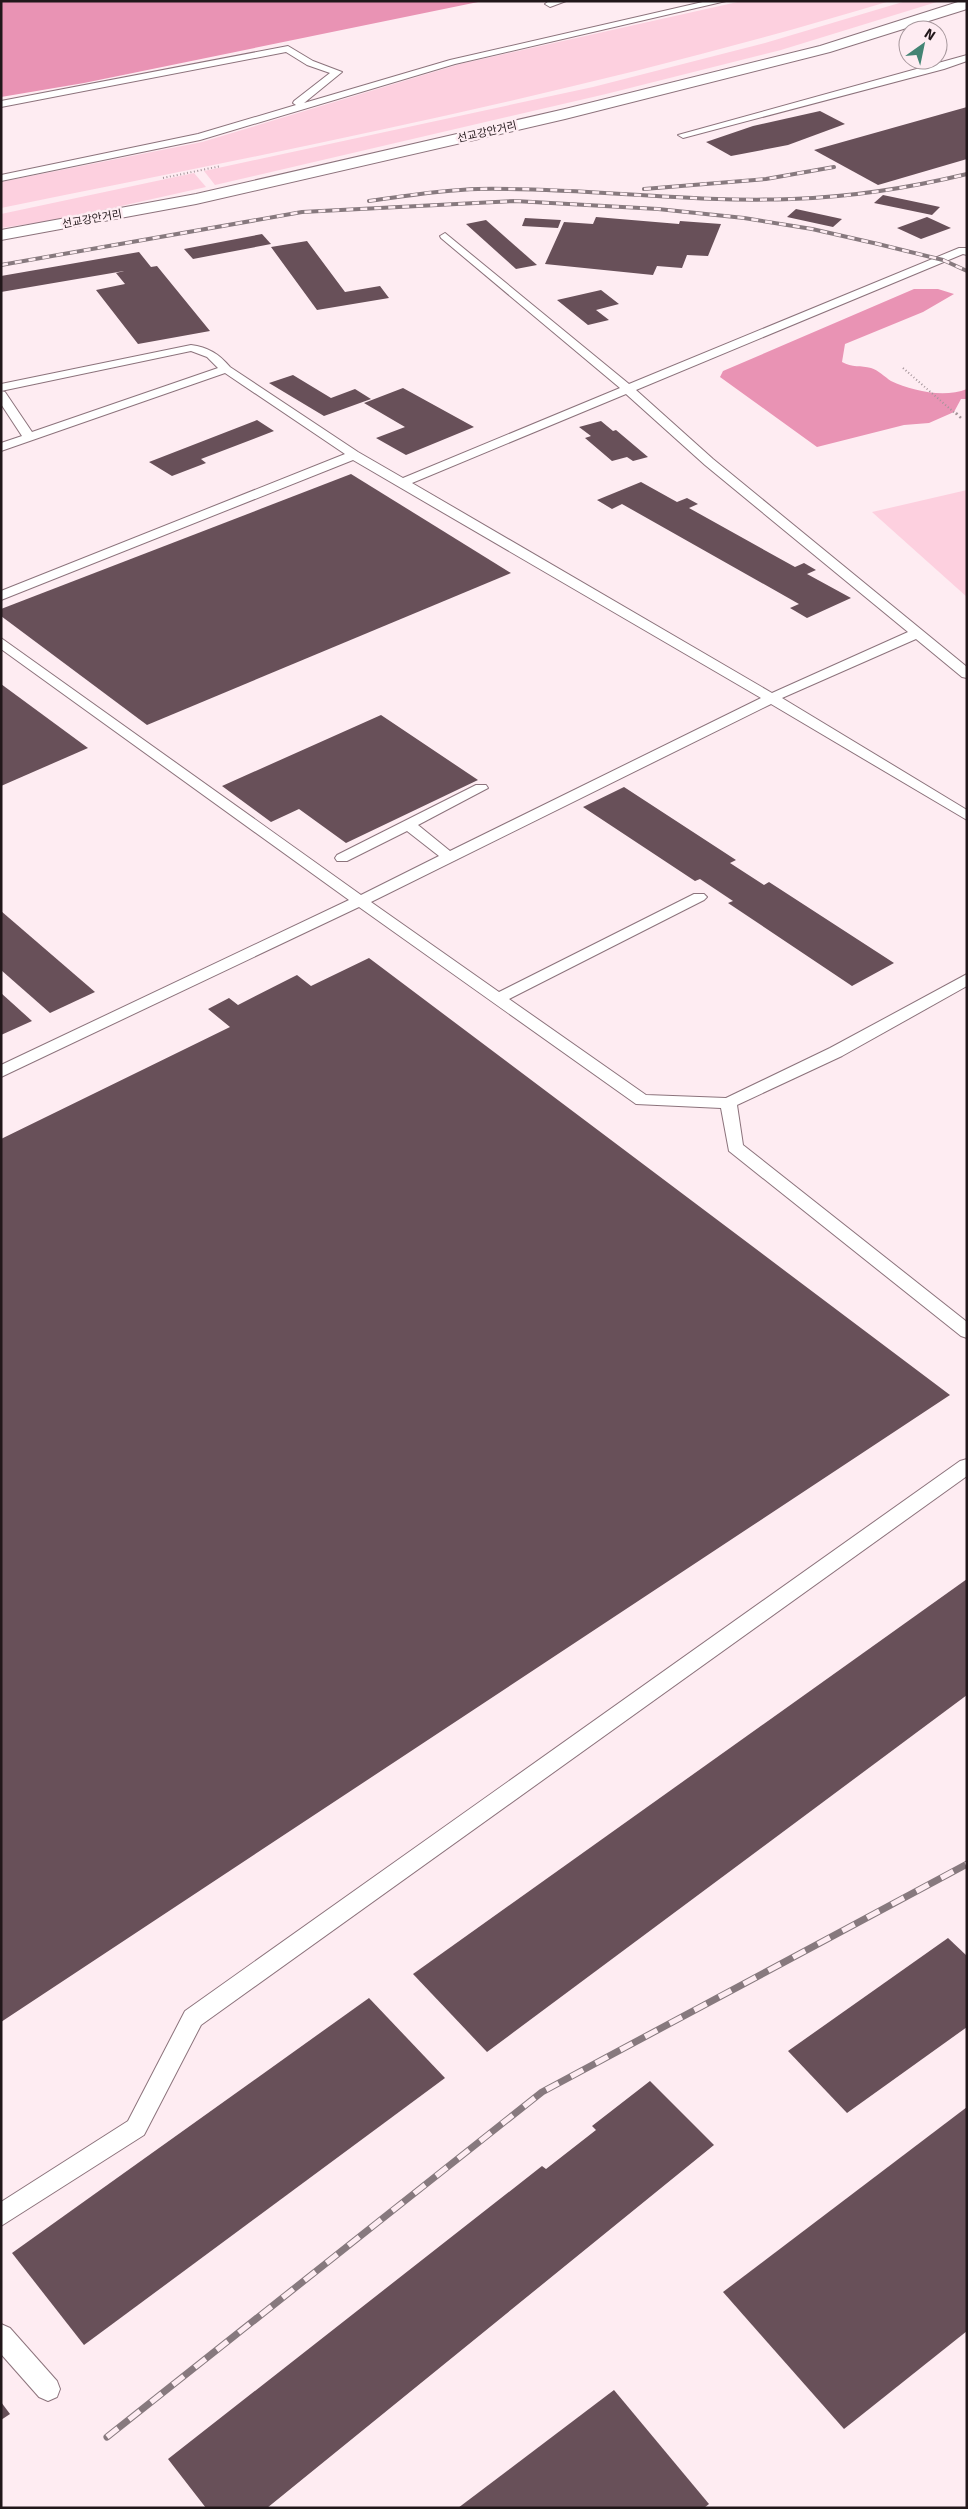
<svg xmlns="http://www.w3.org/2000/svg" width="968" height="2509" font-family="Signika,'Noto Sans KR',sans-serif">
  <rect width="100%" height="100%" fill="#feecf2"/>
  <g fill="#fdd0df">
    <path d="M742 1H890C599 89 300 148 1 208V182L202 142 460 64Z"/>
    <path d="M906 1H940L781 50 606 94 215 185 204 171 593 87 765 43Z"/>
    <path d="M194 173 206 187 63 219 1 228V214Z"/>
    <path d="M967 490V597L872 512Z"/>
  </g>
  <g fill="#e993b4">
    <path d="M1 1H483L84 83 1 97Z"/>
    <path d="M914 289H938L954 294 923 312 845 344 842 362C852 368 861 365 871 368 878 370 885 377 891 381 912 391 944 398 967 389V399H961L954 412 929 423 904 425 817 447 720 377 723 371Z"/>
  </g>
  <g fill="#685059">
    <path d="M967 107V159L878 185 814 150Z"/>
    <path d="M820 111 845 124 788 145 731 156 706 142 753 126Z"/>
    <path d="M883 195 940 207 932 215 874 203Z"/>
    <path d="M796 209 842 219 833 227 787 217Z"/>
    <path d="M596 217 679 224 680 221 721 224 708 256 687 255 682 268 657 266 653 275 545 264 564 222 593 224Z"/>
    <path d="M927 217 951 228 921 239 897 228Z"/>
    <path d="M525 218 561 220 558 228 522 226Z"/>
    <path d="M486 220 537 265 516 269 466 224Z"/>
    <path d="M262 234 271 244 193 259 184 249Z"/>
    <path d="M307 241 345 292 380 286 389 298 317 310 271 247Z"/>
    <path d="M139 252 151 267 157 266 210 331 138 344 96 290 125 284 116 273 124 271 1 292V276Z"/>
    <path d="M601 290 619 304 596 310 609 320 588 325 557 300Z"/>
    <path d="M293 375 331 398 355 389 371 399 324 416 269 383Z"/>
    <path d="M403 388 474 427 406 455 376 438 405 427 364 403Z"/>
    <path d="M257 420 274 431 201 459 206 463 172 476 149 462Z"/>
    <path d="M601 421 613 431 616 430 648 457 633 461 627 457 612 461 585 438 591 436 579 427Z"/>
    <path d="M351 474 511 573 147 725 1 616V609Z"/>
    <path d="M641 482 677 502 687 498 698 504 689 508 795 567 804 563 816 570 807 574 851 598 807 618 790 608 799 604 622 504 612 509 597 500Z"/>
    <path d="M1 684 88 748 1 786Z"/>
    <path d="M381 715 478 780 346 843 299 809 271 822 222 786Z"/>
    <path d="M624 787 736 860 730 863 764 885 769 882 894 963 852 986 728 903 733 901 700 879 695 881 583 807Z"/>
    <path d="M1 911 95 992 50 1013 1 970Z"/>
    <path d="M369 958 950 1395 1 2022V1139L230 1027 208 1009 229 998 238 1005 297 975 311 986Z"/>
    <path d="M1 993 32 1021 1 1035Z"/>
    <path d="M967 1579V1695L487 2052 413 1974Z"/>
    <path d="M948 1938 967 1956V2027L847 2113 788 2051Z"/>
    <path d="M369 1998 445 2078 84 2345 12 2253Z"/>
    <path d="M650 2081 714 2145 267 2508H206L168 2459 542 2166 546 2169 596 2130 592 2126Z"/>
    <path d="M967 2107V2331L844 2429 723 2292Z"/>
    <path d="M614 2390 709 2504 704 2508H458Z"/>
    <path d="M1 2402 10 2414 1 2420Z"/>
  </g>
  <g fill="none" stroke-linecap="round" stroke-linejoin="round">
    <defs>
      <g id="lane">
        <path d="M566 1 550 7 545 4 549 1Z"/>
        <path d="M707 1H726L455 64 200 140 1 181V175L198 134 296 105 293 103 294 101 330 73 307 65 286 52 1 107V101L288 46 313 61 342 72 304 103 450 60Z"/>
        <path d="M967 55V61L944 69 683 138 678 135Z"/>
        <path d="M445 233 629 384 959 248H967V255L963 254 636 390 713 459 967 667V678L962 677 916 639 782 698 967 810V820L771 704 371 902 499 992 694 894H704L707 897 704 900 509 999 646 1095 726 1098 830 1048 967 974V986L842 1056 737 1105 743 1145 967 1322V1338L961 1336 729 1151 721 1108 636 1104 359 907 1 1077V1065L349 900 1 649V638L361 895 439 856 407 831 347 861H337L335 858 337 855 476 785H486L488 788 418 825 450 851 761 698 353 460 1 600V591L345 454 225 373 1 451V443L22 436 1 404V384L191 345C208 347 219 354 230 367L358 452 403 478 620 388 441 238 440 236ZM191 351 207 357 218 368 32 432 5 392 1 391ZM626 394 705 465 908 632 772 693 412 483Z"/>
        <path d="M967 1459V1476L201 2025 144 2135 1 2226V2202L128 2121 185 2011 960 1461Z"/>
        <path d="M1 2324 10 2328 57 2381 60 2389 57 2397 48 2401 39 2397 1 2354Z"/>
      </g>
      <path id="secondary" d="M961 1H967V9L830 52 565 119 196 204 1 240V230L196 194 565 109 820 46Z"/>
    </defs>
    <use href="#lane" stroke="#8c737c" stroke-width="2"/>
    <use href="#secondary" stroke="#8c737c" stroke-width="2"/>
    <g stroke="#a4959a" stroke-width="2" stroke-dasharray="1 2.5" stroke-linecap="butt">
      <path d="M163 178 221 166"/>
      <path d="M903 368 957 415"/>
    </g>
    <path stroke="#a4959a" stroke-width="2.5" stroke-dasharray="2 3" stroke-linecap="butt" d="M956 413 961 418"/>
    <use href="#lane" fill="#fff" fill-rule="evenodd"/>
    <use href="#secondary" fill="#fff" fill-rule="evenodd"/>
    <defs>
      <g id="rail-far1">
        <path d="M644 189 766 179 834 167"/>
        <path d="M369 201C405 196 441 190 478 189 583 187 687 203 792 199 852 197 909 188 967 174"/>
        <path d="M1 265 302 212 515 201 658 209 744 218 812 229 878 244 943 260 967 271"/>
      </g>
      <path id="rail" d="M107 2437 542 2092 967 1864"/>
    </defs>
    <use href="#rail-far1" stroke="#87797e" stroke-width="4"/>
    <use href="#rail" stroke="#87797e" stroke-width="7"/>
    <use href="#rail-far1" stroke="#feecf2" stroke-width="2.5" stroke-dasharray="7" stroke-linecap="butt"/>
    <use href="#rail" stroke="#feecf2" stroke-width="5" stroke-dasharray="14" stroke-linecap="butt"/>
  </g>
  <g text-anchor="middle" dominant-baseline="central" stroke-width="5" stroke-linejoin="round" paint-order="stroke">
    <g font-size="11" fill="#21171a" stroke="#feecf2">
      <text transform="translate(487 132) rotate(-13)">선교강안거리</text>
      <text transform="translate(92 219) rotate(-10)">선교강안거리</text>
    </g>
  </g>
  <rect width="968" height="2509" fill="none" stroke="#21171a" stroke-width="5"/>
  <g transform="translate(923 45) rotate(33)"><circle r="24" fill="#feecf2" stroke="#a6979c"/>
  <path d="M0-4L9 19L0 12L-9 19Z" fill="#438474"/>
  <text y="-8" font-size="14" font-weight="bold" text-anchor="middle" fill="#21171a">N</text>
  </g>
</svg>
